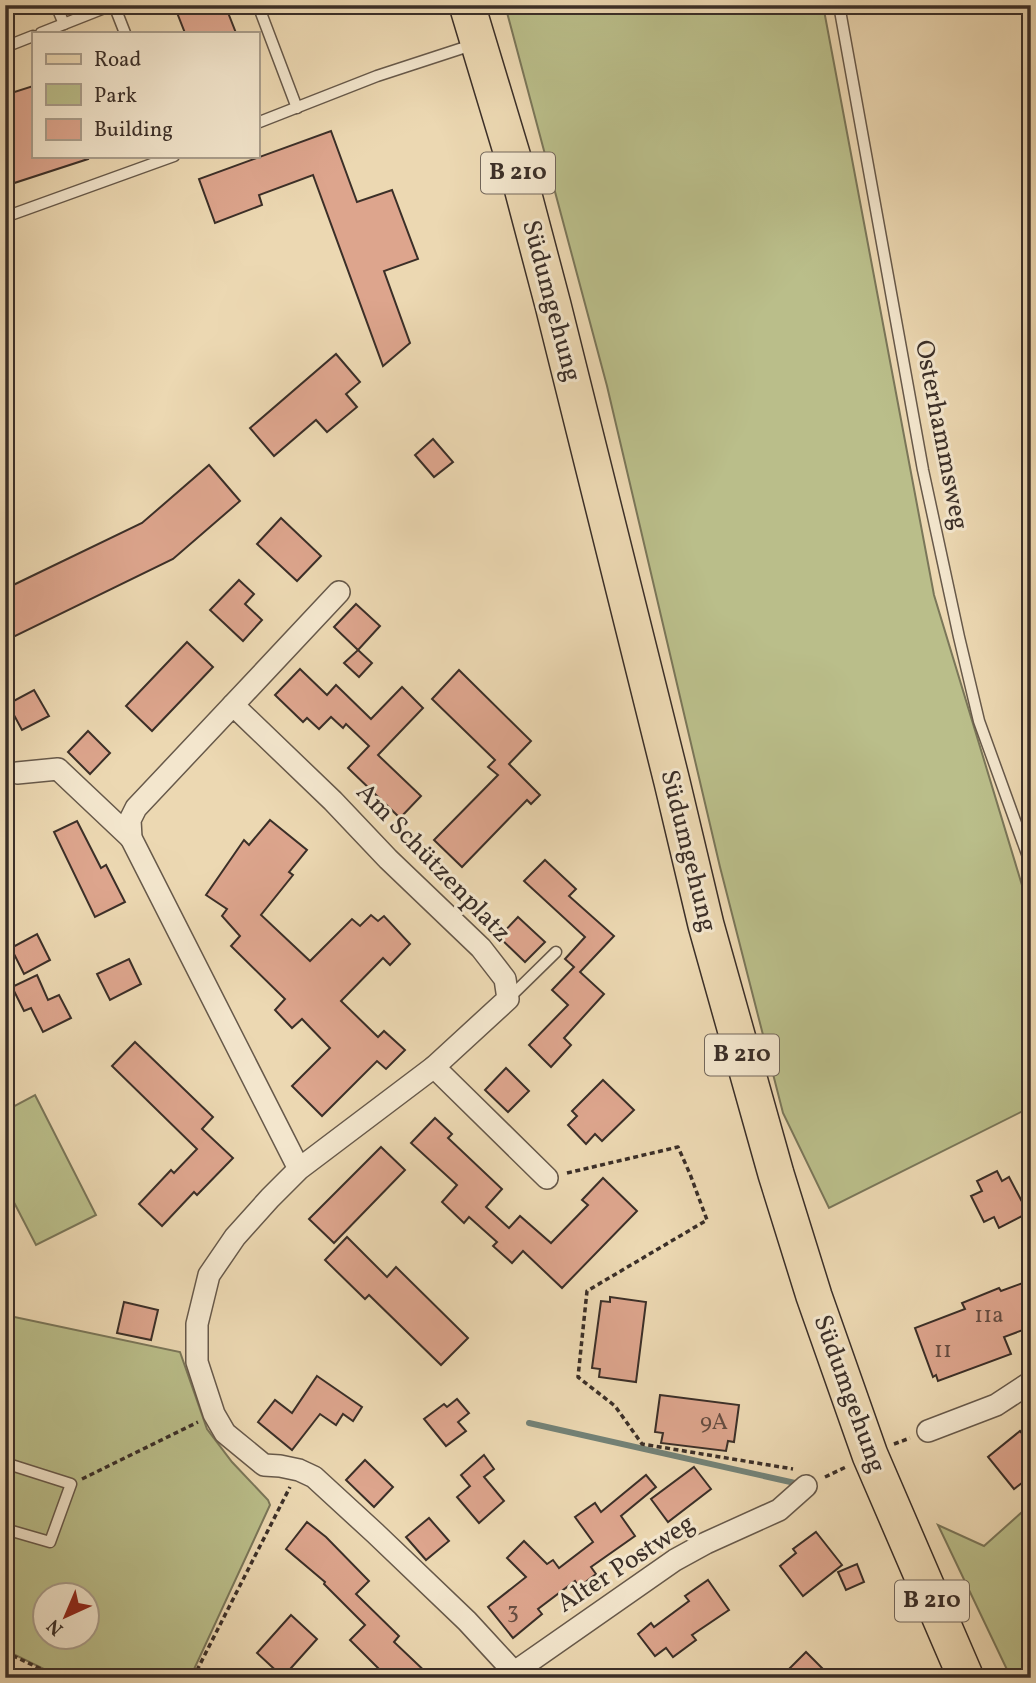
<svg xmlns="http://www.w3.org/2000/svg" width="1036" height="1683" font-family="Vollkorn,serif">
  <rect width="100%" height="100%" fill="#ecd8b2"/>
  <filter id="stains"><feTurbulence type="fractalNoise" baseFrequency=".00286" numOctaves="4"/><feColorMatrix values="0 0 0 0 .2 0 0 0 0 .09 0 0 0 0 .02 0 0 0 .5 -.17"/></filter>
  <radialGradient id="worn" r=".72"><stop offset=".6" stop-color="#630" stop-opacity="0"/><stop offset="1" stop-color="#630" stop-opacity=".3"/></radialGradient>
  <g fill="#babe8a" stroke="#7a7659" stroke-width="2" fill-rule="evenodd">
    <path d="M505 5H823L934 595 1028 905 1031 907V1107L829 1208 783 1113 720 867 607 386Z"/>
    <path d="M35 1095 96 1215 36 1245 5 1185V1111Z"/>
    <path d="M5 1315 180 1352 207 1429 232 1462 268 1500 270 1505 190 1678H62L5 1650ZM46 1596H88V1638H46Z"/>
    <path d="M1031 1504V1678H1011L938 1525 984 1546Z"/>
  </g>
  <g fill="none" stroke-linecap="round" stroke-linejoin="round">
    <path stroke="#738277" stroke-width="6" d="M529 1423 795 1483"/>
  </g>
  <g fill="#dda58d" stroke="#3b2f28" stroke-width="2">
    <path d="M174 5H225L236 33H185Z"/>
    <path d="M33 86V156H87L88 159 5 186V95Z"/>
    <path d="M331 131 357 202 392 190 418 259 384 271 410 343 383 366 313 175 259 195 262 205 215 223 199 179Z"/>
    <path d="M336 354 360 382 346 394 357 407 327 432 316 420 274 456 250 428Z"/>
    <path d="M433 439 453 462 434 477 415 455Z"/>
    <path d="M209 465 240 501 173 559 5 641V589L142 523Z"/>
    <path d="M281 518 321 556 297 581 257 544Z"/>
    <path d="M239 580 254 594 245 604 262 620 243 641 210 610Z"/>
    <path d="M356 604 380 626 358 650 334 627Z"/>
    <path d="M187 642 213 667 152 731 126 706Z"/>
    <path d="M358 650 372 663 359 677 344 663Z"/>
    <path d="M300 669 327 695 336 685 371 719 402 687 423 708 378 755 421 796 400 818 348 768 369 746 346 724 343 728 331 717 319 729 307 718 303 722 275 695Z"/>
    <path d="M459 670 531 741 509 764 540 795 531 804 527 800 462 867 434 840 498 775 488 767 495 760 432 699Z"/>
    <path d="M34 690 49 716 22 730 8 704Z"/>
    <path d="M88 731 110 753 90 774 68 752Z"/>
    <path d="M270 820 307 850 289 872 293 875 261 915 310 961 352 919 360 926 371 915 378 921 384 916 410 944 390 965 383 958 341 1001 378 1037 384 1031 405 1050 386 1069 377 1061 322 1116 292 1086 330 1048 302 1019 292 1028 275 1010 285 999 231 946 240 936 222 916 227 909 206 895 244 840 249 845Z"/>
    <path d="M77 821 101 868 106 865 125 902 95 917 54 832Z"/>
    <path d="M545 860 576 889 569 896 614 936 580 972 604 994 564 1038 571 1045 551 1067 529 1045 568 1005 552 990 574 967 565 959 585 937 524 881Z"/>
    <path d="M518 917 545 942 525 962 499 937Z"/>
    <path d="M37 934 50 960 24 974 11 948Z"/>
    <path d="M129 959 141 984 110 1000 97 974Z"/>
    <path d="M37 975 48 1000 59 995 71 1018 43 1032 31 1008 24 1011 12 987Z"/>
    <path d="M135 1042 213 1117 202 1129 233 1158 197 1195 194 1192 162 1226 139 1204 171 1170 174 1173 197 1149 112 1066Z"/>
    <path d="M506 1068 529 1091 508 1112 485 1090Z"/>
    <path d="M603 1080 634 1110 602 1141 595 1134 586 1144 568 1125 577 1116 572 1111Z"/>
    <path d="M435 1118 452 1134 448 1138 502 1189 486 1207 509 1228 520 1216 551 1243 588 1205 582 1200 603 1178 637 1211 562 1288 523 1251 512 1263 493 1246 497 1242 469 1217 464 1223 442 1202 457 1185 411 1143Z"/>
    <path d="M381 1147 405 1170 334 1243 309 1219Z"/>
    <path d="M997 1171 1002 1181 1009 1177 1028 1213 999 1228 994 1217 984 1222 971 1196 982 1191 977 1181Z"/>
    <path d="M347 1237 387 1277 396 1267 468 1338 441 1365 369 1295 365 1299 325 1260Z"/>
    <path d="M1031 1280V1327L1004 1337 1011 1354 938 1381 936 1375 933 1377 915 1328 965 1309 962 1303 999 1288 1001 1291Z"/>
    <path d="M610 1297 646 1302 636 1382 599 1377 600 1369 592 1368 601 1301 610 1302Z"/>
    <path d="M124 1302 158 1310 151 1340 117 1333Z"/>
    <path d="M317 1376 362 1407 353 1421 343 1414 336 1425 320 1414 292 1450 258 1422 275 1400 292 1413Z"/>
    <path d="M660 1395 739 1405 734 1442 728 1441 726 1451 661 1443 663 1433 655 1432Z"/>
    <path d="M457 1399 469 1413 458 1422 466 1431 446 1446 424 1419 444 1404 447 1407Z"/>
    <path d="M1020 1431 1031 1444V1476L1014 1489 988 1457Z"/>
    <path d="M484 1455 494 1469 484 1477 504 1501 479 1523 457 1497 470 1486 461 1475Z"/>
    <path d="M365 1460 393 1487 374 1507 346 1480Z"/>
    <path d="M694 1467 711 1489 668 1522 651 1499Z"/>
    <path d="M646 1475 656 1487 621 1516 635 1536 591 1567 596 1574 579 1587 575 1581 538 1609 542 1614 513 1638 488 1607 526 1577 507 1558 524 1541 547 1564 553 1560 559 1568 593 1542 575 1517 595 1503 601 1512Z"/>
    <path d="M429 1518 449 1541 426 1560 406 1537Z"/>
    <path d="M307 1522 326 1537 369 1581 356 1594 399 1636 394 1642 432 1678H388L350 1640 365 1625 324 1584 325 1582 286 1549Z"/>
    <path d="M816 1532 842 1565 803 1596 780 1566 796 1553 793 1549Z"/>
    <path d="M857 1564 864 1582 846 1590 838 1572Z"/>
    <path d="M708 1580 729 1610 692 1635 696 1640 673 1657 666 1648 655 1656 638 1634 651 1623 654 1627 689 1601 685 1596Z"/>
    <path d="M291 1615 317 1639 283 1677 257 1653Z"/>
    <path d="M806 1652 832 1678H780Z"/>
  </g>
  <g fill="none" stroke-linecap="round" stroke-linejoin="round">
    <defs>
      <g id="service">
        <path d="M56 5 64 24"/>
        <path d="M114 5 125 33"/>
        <path d="M258 5 297 108"/>
        <path d="M839 5 923 470 959 637 979 721 1031 865"/>
        <path d="M41 33 112 5"/>
        <path d="M5 47 33 36"/>
        <path d="M257 123 377 76 475 44"/>
        <path d="M5 217 174 156"/>
        <path d="M508 999 556 952"/>
        <path d="M5 1463 71 1484 50 1542 5 1529"/>
      </g>
      <g id="minor">
        <path d="M233 705 339 592"/>
        <path d="M17 773 58 769 131 838"/>
        <path d="M434 1067 547 1178"/>
        <path d="M299 1169 131 838 130 820 136 808 233 705 333 801 388 859 481 948 505 979 508 999 434 1067 299 1169 270 1198 235 1237 209 1275 197 1324V1362L214 1414 225 1433 264 1465 280 1466 299 1470 314 1477 375 1533 467 1621 514 1672"/>
        <path d="M928 1431 996 1405 1031 1382"/>
        <path d="M506 1678 675 1560 706 1543 779 1510 806 1486"/>
      </g>
      <path id="primary" d="M467 5 521 184 553 305 672 782 706 925 776 1174 814 1296 870 1455 966 1678"/>
    </defs>
    <use href="#service" stroke="#67594a" stroke-width="13"/>
    <use href="#minor" stroke="#67594a" stroke-width="24"/>
    <use href="#primary" stroke="#3b2f28" stroke-width="38"/>
    <g stroke="#3b2f28" stroke-width="3.5" stroke-dasharray="5 3.5" stroke-linecap="butt">
      <path d="M567 1173 678 1147 690 1174 707 1220 587 1291 578 1377 615 1406 642 1444 793 1469"/>
      <path d="M894 1444 910 1438"/>
      <path d="M825 1477 846 1467"/>
      <path d="M82 1479 198 1422"/>
      <path d="M5 1652 60 1678"/>
      <path d="M193 1678 290 1487"/>
    </g>
    <use href="#service" stroke="#f3e6cd" stroke-width="10"/>
    <use href="#minor" stroke="#f3e6cd" stroke-width="21"/>
    <use href="#primary" stroke="#ecd8b2" stroke-width="35"/>
  </g>
  <g text-anchor="middle" dominant-baseline="central" stroke-width="6" stroke-linejoin="round" paint-order="stroke">
    <g font-size="23" fill="#644c41">
      <text x="989" y="1316">11a</text>
      <text x="943" y="1351">11</text>
      <text x="714" y="1423">9A</text>
      <text x="513" y="1612">3</text>
    </g>
    <g fill="#f3e6cd" stroke="#72665a" stroke-width="2">
      <rect x="481" y="152.5" width="74" height="41" rx="5"/>
      <rect x="705" y="1034.5" width="74" height="41" rx="5"/>
      <rect x="895" y="1580.5" width="74" height="41" rx="5"/>
    </g>
    <g font-size="24" font-weight="bold" fill="#3b2f28">
      <text x="518" y="173">B 210</text>
      <text x="742" y="1055">B 210</text>
      <text x="932" y="1601">B 210</text>
    </g>
    <g font-size="26" fill="#3b2f28" stroke="#f3e6cd">
      <text transform="translate(551 301) rotate(75)">Südumgehung</text>
      <text transform="translate(941 435) rotate(79)">Osterhammsweg</text>
      <text transform="translate(688 851) rotate(76)">Südumgehung</text>
      <text transform="translate(433 863) rotate(46)">Am Schützenplatz</text>
      <text transform="translate(849 1394) rotate(70)">Südumgehung</text>
      <text transform="translate(626 1564) rotate(-33)">Alter Postweg</text>
    </g>
  </g>
  <rect width="1036" height="1683" fill="none" stroke="#ecd8b2" stroke-width="28"/>
  <rect x="7" y="7" width="1022" height="1669" fill="none" stroke="#3b2f28" stroke-width="3.5"/>
  <rect x="14" y="14" width="1008" height="1655" fill="none" stroke="#3b2f28" stroke-width="2"/>
  <rect x="32" y="32" width="228" height="126" fill="#f3e6cd" stroke="#a99d8b" stroke-width="2"/>
  <rect x="46" y="54" width="35" height="10" fill="#ecd8b2" stroke="#a99d8b" stroke-width="2"/>
  <text x="94" y="66" font-size="21" fill="#3b2f28">Road</text>
  <rect x="46" y="84" width="35" height="21" fill="#babe8a" stroke="#a99d8b" stroke-width="2"/>
  <text x="94" y="102" font-size="21" fill="#3b2f28">Park</text>
  <rect x="46" y="119" width="35" height="21" fill="#dda58d" stroke="#a99d8b" stroke-width="2"/>
  <text x="94" y="136" font-size="21" fill="#3b2f28">Building</text>
  <g transform="translate(66 1616) rotate(224)"><circle r="33" fill="#f3e6cd" stroke="#a99d8b" stroke-width="2"/>
  <path d="M0-5L12 26L0 18L-12 26Z" fill="#8f2418"/>
  <text y="-10" font-size="19" font-weight="bold" text-anchor="middle" fill="#3b2f28">N</text>
  </g>
  <rect width="100%" height="100%" filter="url(#stains)"/>
  <rect width="100%" height="100%" fill="url(#worn)"/>
</svg>
